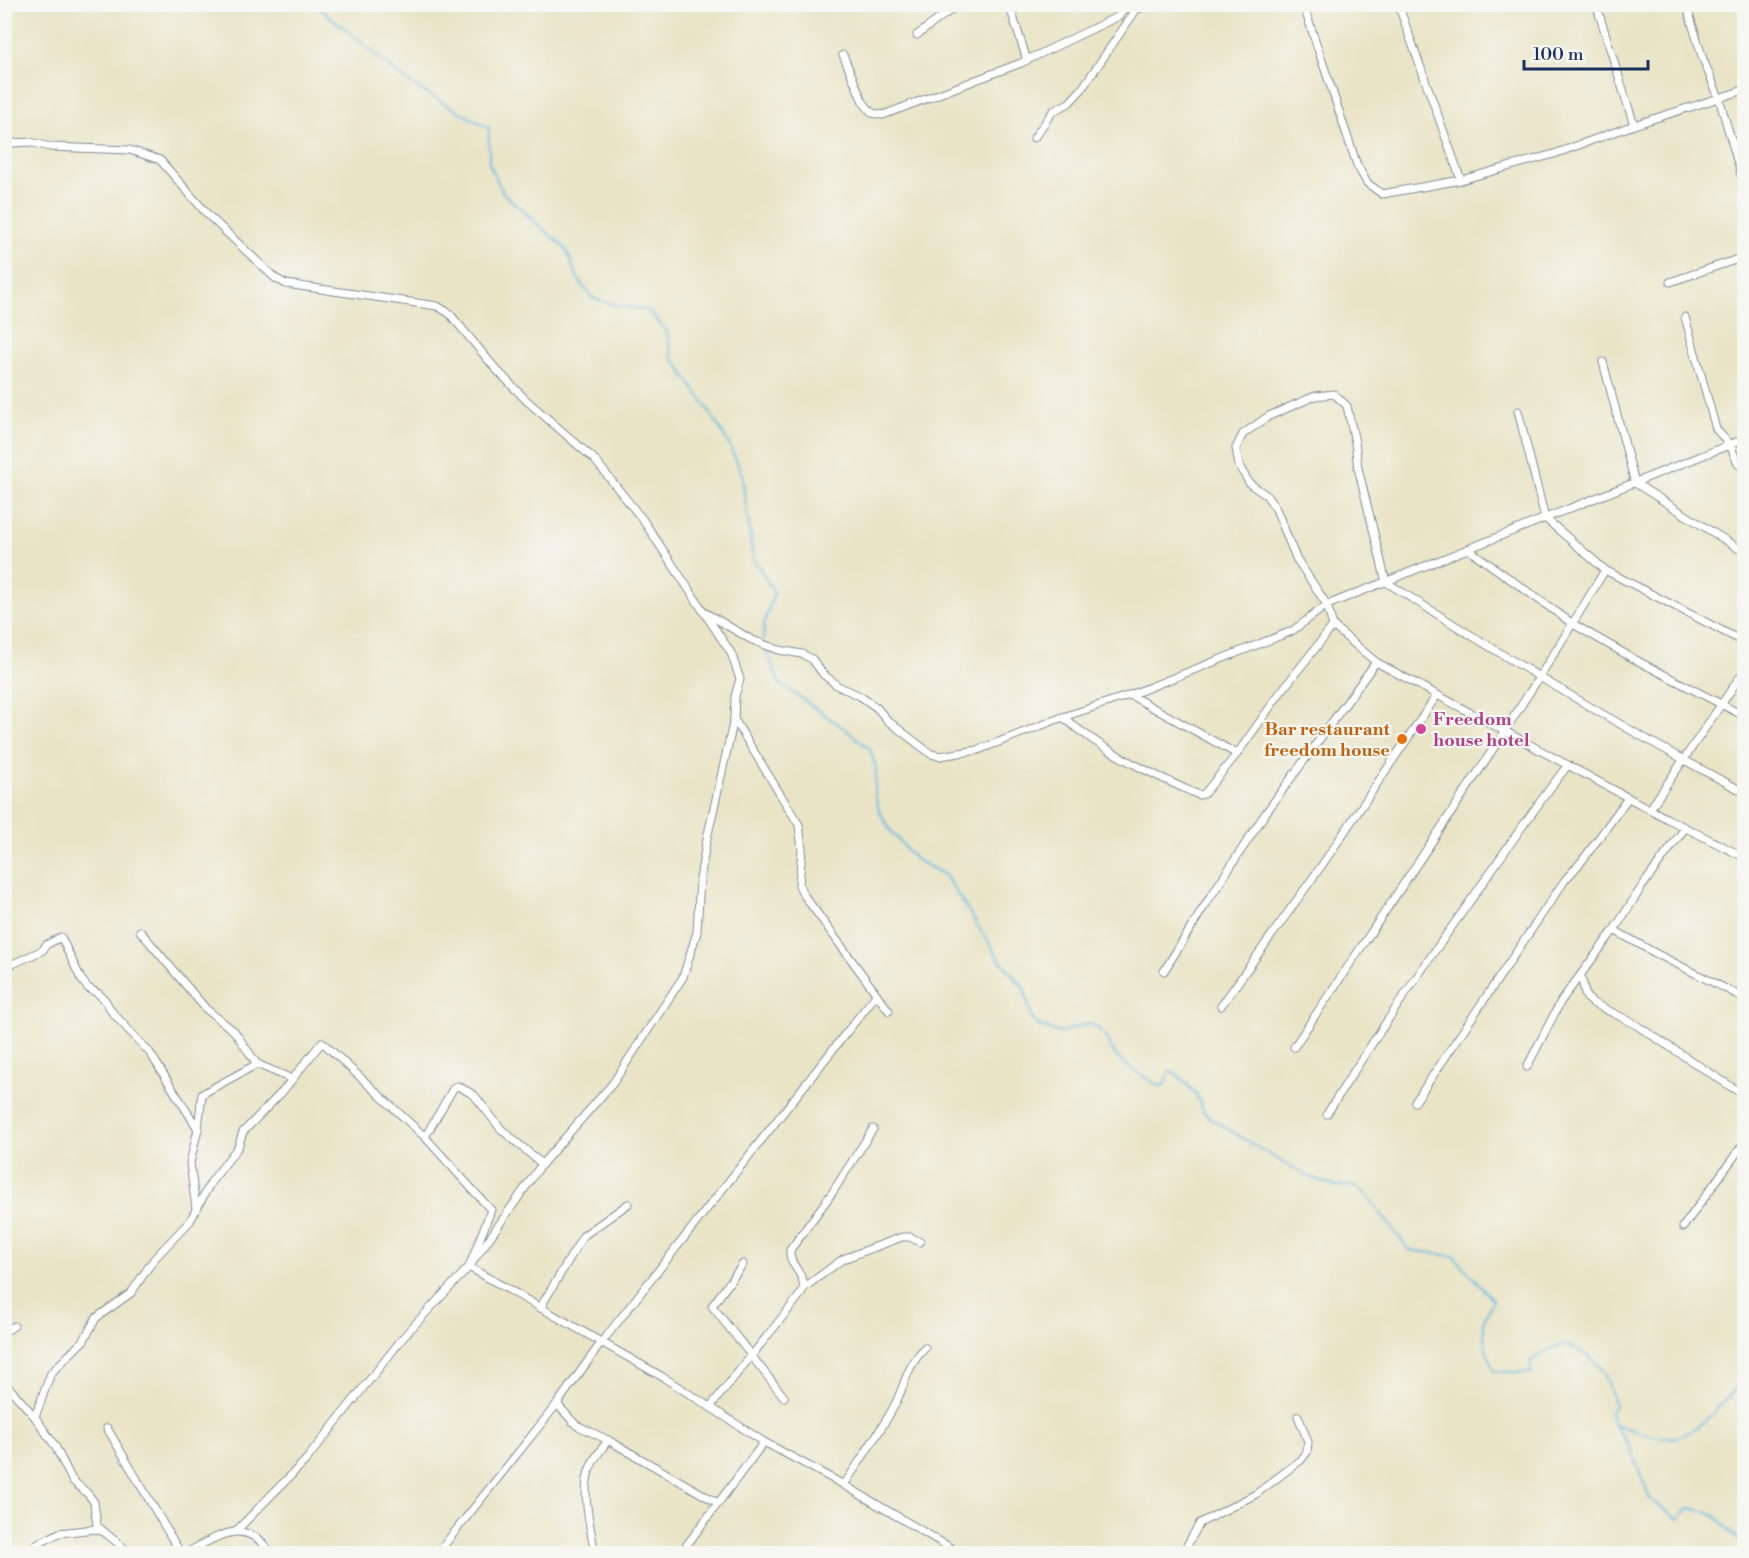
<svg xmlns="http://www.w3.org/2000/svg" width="1749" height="1558" font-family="'Libre Bodoni',serif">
  <rect width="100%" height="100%" fill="#f6f6f2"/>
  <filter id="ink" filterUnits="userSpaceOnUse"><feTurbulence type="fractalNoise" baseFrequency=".0167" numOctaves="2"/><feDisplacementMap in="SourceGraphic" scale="12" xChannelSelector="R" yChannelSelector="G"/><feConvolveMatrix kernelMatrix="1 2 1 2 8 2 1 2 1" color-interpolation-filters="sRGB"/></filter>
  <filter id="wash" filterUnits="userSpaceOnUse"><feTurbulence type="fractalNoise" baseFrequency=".008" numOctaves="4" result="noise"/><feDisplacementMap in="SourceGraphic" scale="24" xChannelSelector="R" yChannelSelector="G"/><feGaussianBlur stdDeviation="1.35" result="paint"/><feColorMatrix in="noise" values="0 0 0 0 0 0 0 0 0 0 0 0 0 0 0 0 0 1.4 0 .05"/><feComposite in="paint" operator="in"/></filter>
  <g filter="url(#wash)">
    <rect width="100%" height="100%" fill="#e9e4c6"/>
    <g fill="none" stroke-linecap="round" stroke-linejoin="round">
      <g stroke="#63b8df" stroke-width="2">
        <path d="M313 4C345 26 372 53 402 77 429 97 460 112 489 128V163L503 193 566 249 578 279 592 298 618 306 648 310 667 332 672 357 708 409 729 444 742 474 753 558 774 592 764 624 763 642"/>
        <path d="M765 647 779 683 845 729 870 749 876 768 875 794 879 811 890 830 915 859 945 875 1000 960 1024 988 1032 1019 1039 1026 1060 1033 1089 1023C1110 1034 1103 1038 1115 1054 1125 1067 1144 1076 1157 1085L1163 1086 1170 1072 1178 1075 1196 1094 1204 1113 1210 1118 1270 1155 1311 1178 1336 1186H1353L1365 1193 1409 1250 1454 1256 1493 1300 1483 1323 1485 1345 1494 1371 1532 1373 1530 1368 1532 1360 1552 1348 1567 1344C1603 1364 1604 1367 1615 1406L1610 1413 1614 1424 1629 1445 1650 1499 1678 1519 1689 1508 1712 1513 1744 1545"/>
        <path d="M1614 1424C1630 1429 1647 1435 1664 1438 1694 1442 1726 1399 1744 1379"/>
      </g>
    </g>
  </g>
  <g filter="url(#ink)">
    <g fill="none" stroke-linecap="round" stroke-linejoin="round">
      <defs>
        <g id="street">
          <path d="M1009 4 1027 60"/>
          <path d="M1120 4C1130 13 1142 8 1153 4"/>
          <path d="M1303 4 1357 165 1367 183 1382 194 1461 180 1554 154 1634 125 1744 90"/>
          <path d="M1398 4 1461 180"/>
          <path d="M1596 4 1634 125"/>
          <path d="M1686 4 1703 59 1719 98 1744 184"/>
          <path d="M917 35 959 4"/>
          <path d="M843 55 863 102 872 113 883 115 1021 63 1119 16 1125 8"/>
          <path d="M1034 138 1053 111 1069 103 1081 90 1136 10"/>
          <path d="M4 147 13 143 30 142 50 147 130 150 160 160 208 215 275 278 286 284 437 306 449 313 495 368 526 400 594 459 643 520 731 653 740 679 735 696 734 719 799 825 802 849 799 885 803 894 889 1011"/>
          <path d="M1670 282 1744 257"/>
          <path d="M1685 317 1716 429 1730 445 1738 464 1744 468"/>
          <path d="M1603 362 1635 483 1744 552"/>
          <path d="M1518 411 1545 518 1605 570 1744 642"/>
          <path d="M1468 549 1573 624 1634 659 1744 716"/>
          <path d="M704 612 752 640 779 650 802 654 812 659 823 674 838 686 860 696 877 708 888 721 931 754 940 756 978 750 1063 717 1130 695 1292 631 1327 605 1744 439"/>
          <path d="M1130 695 1237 754"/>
          <path d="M1063 717C1101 750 1146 771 1192 792L1199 795 1204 794 1237 754 1280 693 1333 626"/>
          <path d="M1744 792C1621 728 1503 656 1386 582L1358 468 1355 442 1347 406 1334 394 1315 396 1269 416 1243 434 1236 448 1239 466 1250 484 1266 495 1276 509 1296 558 1327 605 1333 626 1376 662 1666 818 1744 857"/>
          <path d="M1650 809 1744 671"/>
          <path d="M1614 930 1655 953 1744 998"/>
          <path d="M140 931 206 1009 234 1031 257 1064"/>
          <path d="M4 968 43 950 46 945 61 937 81 979 88 988 99 994 105 1000 112 1012 150 1053 198 1129 190 1163 196 1209"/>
          <path d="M1164 971 1209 899 1265 814 1376 662"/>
          <path d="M1581 976 1586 997 1593 1003 1633 1023 1744 1095"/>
          <path d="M1221 1006 1322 865 1437 695"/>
          <path d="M1294 1047C1399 890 1508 733 1605 570"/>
          <path d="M1527 1067 1561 1001 1614 930 1641 888 1685 828"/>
          <path d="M1415 1102 1565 880 1582 861 1628 798"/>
          <path d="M1327 1114C1366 1051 1408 989 1451 928 1490 874 1526 818 1568 765"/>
          <path d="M198 1129 202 1094 257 1064 292 1079"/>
          <path d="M425 1137 454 1087 458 1086 474 1095 501 1129 542 1164"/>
          <path d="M1683 1227 1744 1143"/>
          <path d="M743 1264 712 1306 784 1397"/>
          <path d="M805 1287 843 1259 902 1237H910L920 1242"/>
          <path d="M540 1308 583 1236 628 1204"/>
          <path d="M4 1332 14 1326"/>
          <path d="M4 1382 35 1417 55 1446 72 1480 88 1494 94 1502 97 1526 131 1554"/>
          <path d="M557 1404 576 1425 608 1440"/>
          <path d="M710 1407 764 1442 844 1485 961 1554"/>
          <path d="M35 1417 51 1373 84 1340 96 1318 131 1293 154 1259 190 1221 211 1182 238 1147 243 1132 282 1092 322 1042 425 1137 491 1210 469 1267 661 1376 710 1407 801 1294C811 1277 788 1267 790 1250L832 1193 873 1129"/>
          <path d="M107 1428 181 1554"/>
          <path d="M844 1485C860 1460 878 1435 892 1410 906 1386 904 1369 925 1348"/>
          <path d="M237 1530 306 1460 406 1334 469 1267 542 1164 613 1083 683 977 697 932 700 879 706 843 734 719"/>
          <path d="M19 1554 59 1533 95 1529 101 1531"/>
          <path d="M185 1554C217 1536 246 1515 271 1554"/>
          <path d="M437 1554 557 1404 601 1343 876 995"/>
          <path d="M595 1554C591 1528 579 1487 592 1464 596 1455 603 1448 608 1440L718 1503"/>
          <path d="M680 1554 764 1442"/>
          <path d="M1182 1554 1200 1523 1256 1494 1301 1460 1307 1452 1308 1442 1298 1416"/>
        </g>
      </defs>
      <use href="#street" stroke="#828a92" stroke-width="9"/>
      <use href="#street" stroke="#fff" stroke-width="7"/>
    </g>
  </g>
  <circle fill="#d1479c" stroke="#f6f6f2" stroke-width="2" cx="1421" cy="729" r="6"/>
  <circle fill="#e8710a" stroke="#f6f6f2" stroke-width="2" cx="1402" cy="739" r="6"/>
  <g text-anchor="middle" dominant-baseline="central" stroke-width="4.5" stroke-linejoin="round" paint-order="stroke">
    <g font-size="18" font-weight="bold" fill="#b23c85" stroke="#f6f6f2" text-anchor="start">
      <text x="1433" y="719">Freedom<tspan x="1433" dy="21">house hotel</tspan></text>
    </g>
    <g font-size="18" font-weight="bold" fill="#c56008" stroke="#f6f6f2" text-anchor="end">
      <text x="1390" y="729">Bar restaurant<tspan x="1390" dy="21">freedom house</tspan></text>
    </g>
  </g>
  <rect width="1749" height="1558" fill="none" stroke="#f6f6f2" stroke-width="24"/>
  <path d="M1524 60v9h124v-9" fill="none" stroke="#1b2f5e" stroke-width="3"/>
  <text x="1533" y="60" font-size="18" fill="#1b2f5e" stroke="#f6f6f2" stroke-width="4.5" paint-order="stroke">100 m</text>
</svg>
